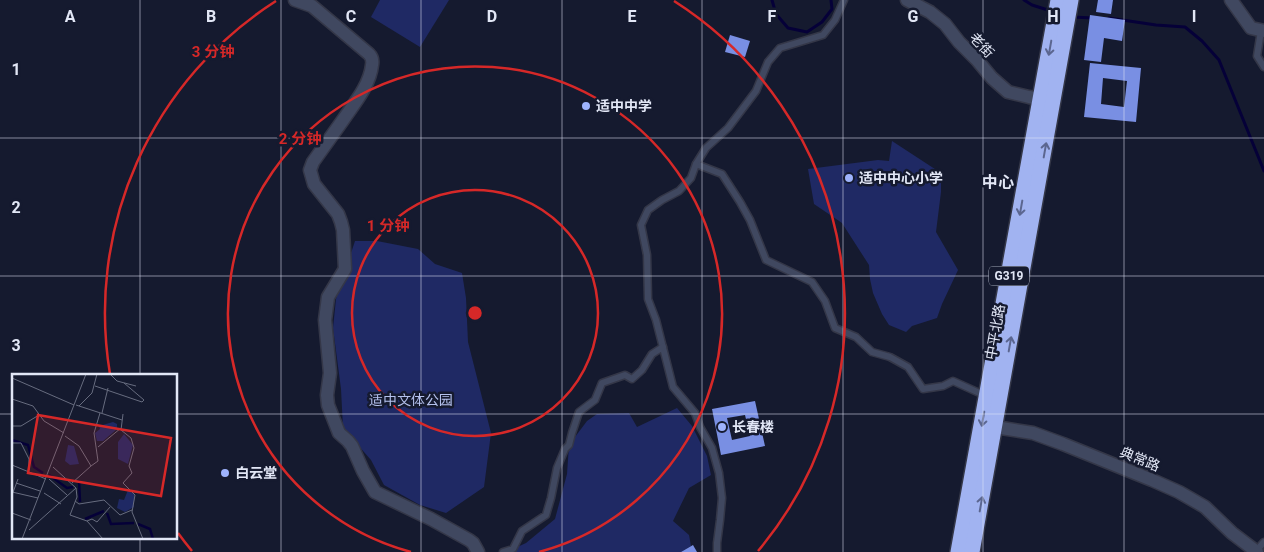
<svg xmlns="http://www.w3.org/2000/svg" width="1264" height="552" font-family="Roboto,'Noto Sans SC',sans-serif">
  <rect width="100%" height="100%" fill="#151a2f"/>
  <g fill="#1f2964">
    <path d="M380 0H449L420 47 371 17Z"/>
    <path d="M892 141 941 173V192L936 232 958 270 942 304 937 318 912 326 906 332 889 325 882 314 873 293 870 279 869 265 842 223 814 204 808 169 878 160 889 161Z"/>
    <path d="M355 241H377L418 249 435 264 462 273 466 298 468 342 491 433 484 487 446 513 420 505 384 485 371 460 343 428 341 389 333 328 336 299Z"/>
    <path d="M677 408 692 426 707 456 711 475 689 488 673 521 689 535 691 546 681 552H516L513 549 526 543 555 519 567 474 569 445 587 421 597 414 629 413 637 427Z"/>
  </g>
  <g fill="none" stroke-linecap="round" stroke-linejoin="round">
    <g stroke="#050038" stroke-width="3">
      <path d="M772 0 776 14 788 28 807 32 822 22 832 9 831 0"/>
      <path d="M1024 0 1032 5 1051 11"/>
      <path d="M1072 17 1093 18"/>
      <path d="M1109 18 1156 25 1185 27 1202 41 1219 60 1264 171"/>
    </g>
  </g>
  <g fill="#798fe3" fill-rule="evenodd">
    <path d="M1098 0H1113L1111 14 1096 12Z"/>
    <path d="M1090 15 1125 20 1122 41 1104 38 1101 62 1084 60Z"/>
    <path d="M730 35 750 41 745 57 725 52Z"/>
    <path d="M1090 63 1141 68 1136 122 1084 117ZM1103 78 1127 81 1124 107 1101 104Z"/>
    <path d="M755 401 765 446 721 455 712 409ZM745 415 750 436 732 440 727 418Z"/>
    <path d="M693 545 697 552H681Z"/>
  </g>
  <g fill="none" stroke-linecap="round" stroke-linejoin="round">
    <defs>
      <g id="lane">
        <path d="M844 0 835 20 823 35 780 48 768 62 756 91 728 128 706 148 696 164 722 174 740 202 750 220 766 260 812 282 825 301 835 328 856 337 872 352 890 357 908 367 923 389 943 386 953 381 986 396"/>
        <path d="M1261 31 1257 56 1264 67"/>
        <path d="M696 164 691 178 679 191 662 200 648 210 641 225 647 255 648 299 656 320 673 387 695 413 700 427 712 448 719 473 722 498 720 520 717 543V552"/>
        <path d="M1256 551 1264 542"/>
        <path d="M503 552 513 549 522 531 546 515 551 498 557 468 565 449 569 445 572 433 579 412 595 400 602 383 625 375 632 379 642 370 652 354 663 347"/>
      </g>
      <g id="street">
        <path d="M295 0 312 6 369 54C372 57 373 60 372 65 370 85 354 104 343 120 333 134 323 148 313 162L310 170 314 184 338 214 341 222 343 230 345 269 328 297 325 320 330 373 327 395 328 405 339 433 348 441 352 446 363 471 375 492 431 519 469 540 473 543 478 552"/>
        <path d="M907 0 930 12 945 24 959 42 977 60 992 78 1008 92 1029 97 1040 99"/>
        <path d="M1231 0 1251 28 1264 31"/>
        <path d="M995 427 1033 433 1063 444 1152 480 1179 492 1205 507 1232 533 1257 552"/>
      </g>
      <g id="highway">
        <path d="M958 552 1058 0"/>
        <path d="M972 552 1071 0"/>
      </g>
    </defs>
    <use href="#lane" stroke="#343748" stroke-width="9"/>
    <use href="#street" stroke="#343748" stroke-width="15"/>
    <use href="#highway" stroke="#343748" stroke-width="18"/>
    <use href="#lane" stroke="#404860" stroke-width="6"/>
    <use href="#street" stroke="#404860" stroke-width="12"/>
    <use href="#highway" stroke="#a1b3f1" stroke-width="15"/>
  </g>
  <defs><path id="oneway-shaft" d="M-6 0H5M1.5-3L5.5 0L1.5 3" fill="none" stroke-width="1.6" stroke-linecap="round" stroke-linejoin="round" transform="scale(1.25)"/></defs>
  <g stroke="#5b6690">
    <use href="#oneway-shaft" transform="translate(1050 48) rotate(100)"/>
    <use href="#oneway-shaft" transform="translate(1045 150) rotate(-80)"/>
    <use href="#oneway-shaft" transform="translate(1021 208) rotate(100)"/>
    <use href="#oneway-shaft" transform="translate(1010 344) rotate(-80)"/>
    <use href="#oneway-shaft" transform="translate(983 419) rotate(100)"/>
    <use href="#oneway-shaft" transform="translate(981 504) rotate(-80)"/>
  </g>
  <path fill="none" stroke="#e2e7f6" stroke-width="1" stroke-opacity="0.55" d="M140 0V376M281 0V552M421 0V552M562 0V552M702 0V552M843 0V552M983 0V552M1124 0V552M0 138H1264M0 276H1264M0 414H14M176 414H1264M140 538V552"/>
  <g fill="none" stroke="#d62828" stroke-width="2.5">
    <circle cx="475" cy="313" r="123"/>
    <path d="M411 552A247 247 0 1 1 539 552"/>
    <path d="M192 551A370 370 0 0 1 178 533M110 374A370 370 0 0 1 276 1M674 1A370 370 0 0 1 758 551"/>
  </g>
  <g fill="#9eb3fd" stroke="#151a2f" stroke-width="2">
    <circle cx="586" cy="106" r="5"/>
    <circle cx="849" cy="178" r="5"/>
    <circle cx="722" cy="427" r="5"/>
    <circle cx="225" cy="473" r="5"/>
  </g>
  <g text-anchor="middle" dominant-baseline="central" stroke-width="5" stroke-linejoin="round" paint-order="stroke">
    <rect fill="#151a2f" stroke="#a4aaba" stroke-width="1" x="989" y="266.5" width="40" height="19" rx="4"/>
    <g font-size="12" font-weight="bold" fill="#e2e7f6">
      <text x="1009" y="276">G319</text>
    </g>
    <g font-size="14" fill="#e2e7f6" stroke="#151a2f">
      <text transform="translate(982 45) rotate(47)">老街</text>
      <text transform="translate(995 332) rotate(-80)">中平北路</text>
      <text transform="translate(1140 459) rotate(22)">典常路</text>
    </g>
    <g font-size="14" font-weight="bold" fill="#e2e7f6" stroke="#151a2f" text-anchor="start">
      <text x="596" y="106">适中中学</text>
      <text x="859" y="178">适中中心小学</text>
      <text x="732" y="427">长春楼</text>
      <text x="235" y="473">白云堂</text>
    </g>
    <g font-size="14" fill="#b4c1ed" stroke="#151a2f">
      <text x="411" y="400">适中文体公园</text>
    </g>
    <g font-size="16" font-weight="bold" fill="#e2e7f6" stroke="#151a2f">
      <text x="998" y="182">中心</text>
    </g>
  </g>
  <g transform="translate(12 374)">
    <rect width="165" height="165" fill="#151a2f"/>
    <path d="M101 48 105 50V55L91 67H85L83 59 88 55 87 52ZM112 60 121 71 116 90 106 85V68ZM56 71 62 72 67 90 58 91 53 87ZM116 116 122 120V133L113 138 105 134 107 125 112 126Z" fill="#1f2964"/>
    <path fill="none" stroke="#050038" stroke-width="2.5" d="M0 66 16 71 22 93 31 99M37 101 55 114 61 113M67 106 68 128M95 139 99 150 122 149M73 145 92 137M126 150 138 155 141 165"/>
    <path fill="none" stroke="#676c7f" stroke-width="1" d="M98 0 105 7 124 12M0 4 62 31M83 12 130 28 132 26 112 9M0 25 21 32 32 47 52 59M64 31 110 46M67 32 80 19 85 0M90 39 96 14M111 40 109 56 119 64 122 74 117 92 120 99 111 109 123 121 120 138 131 165M0 52H9L27 41M53 62 67 72 79 92 60 109M0 69H9L17 85V96M86 73 109 54M0 91 34 105M79 92 86 87 82 59 88 39M37 105 55 121M4 109 28 117M64 114 65 123 58 141 75 147 91 165M0 118 26 124M32 119 49 130M0 121 6 105M63 127 67 130 92 126 108 141 120 136M0 139 19 146M75 147 80 145 85 148 98 133M17 156 64 114 41 93M10 165 74 0"/>
    <path fill="#d62828" fill-opacity="0.15" stroke="#d62828" stroke-width="2.5" d="M26 41 159 64 149 122 16 99Z"/>
    <rect width="165" height="165" fill="none" stroke="#e2e7f6" stroke-width="2.5"/>
  </g>
  <g font-size="16" text-anchor="middle" font-weight="bold" fill="#e2e7f6" stroke="#151a2f" stroke-width="5" stroke-linejoin="round" paint-order="stroke">
    <text x="70" y="22">A</text>
    <text x="211" y="22">B</text>
    <text x="351" y="22">C</text>
    <text x="492" y="22">D</text>
    <text x="632" y="22">E</text>
    <text x="772" y="22">F</text>
    <text x="913" y="22">G</text>
    <text x="1053" y="22">H</text>
    <text x="1194" y="22">I</text>
    <text x="16" y="75">1</text>
    <text x="16" y="213">2</text>
    <text x="16" y="351">3</text>
  </g>
  <circle cx="475" cy="313" r="8" fill="#d62828" stroke="#151a2f" stroke-width="2.5"/>
  <g font-size="15" text-anchor="middle" font-weight="bold" fill="#d62828" stroke="#151a2f" stroke-width="5" stroke-linejoin="round" paint-order="stroke">
    <text x="213" y="57">3 分钟</text>
    <text x="300" y="144">2 分钟</text>
    <text x="388" y="231">1 分钟</text>
  </g>
</svg>
